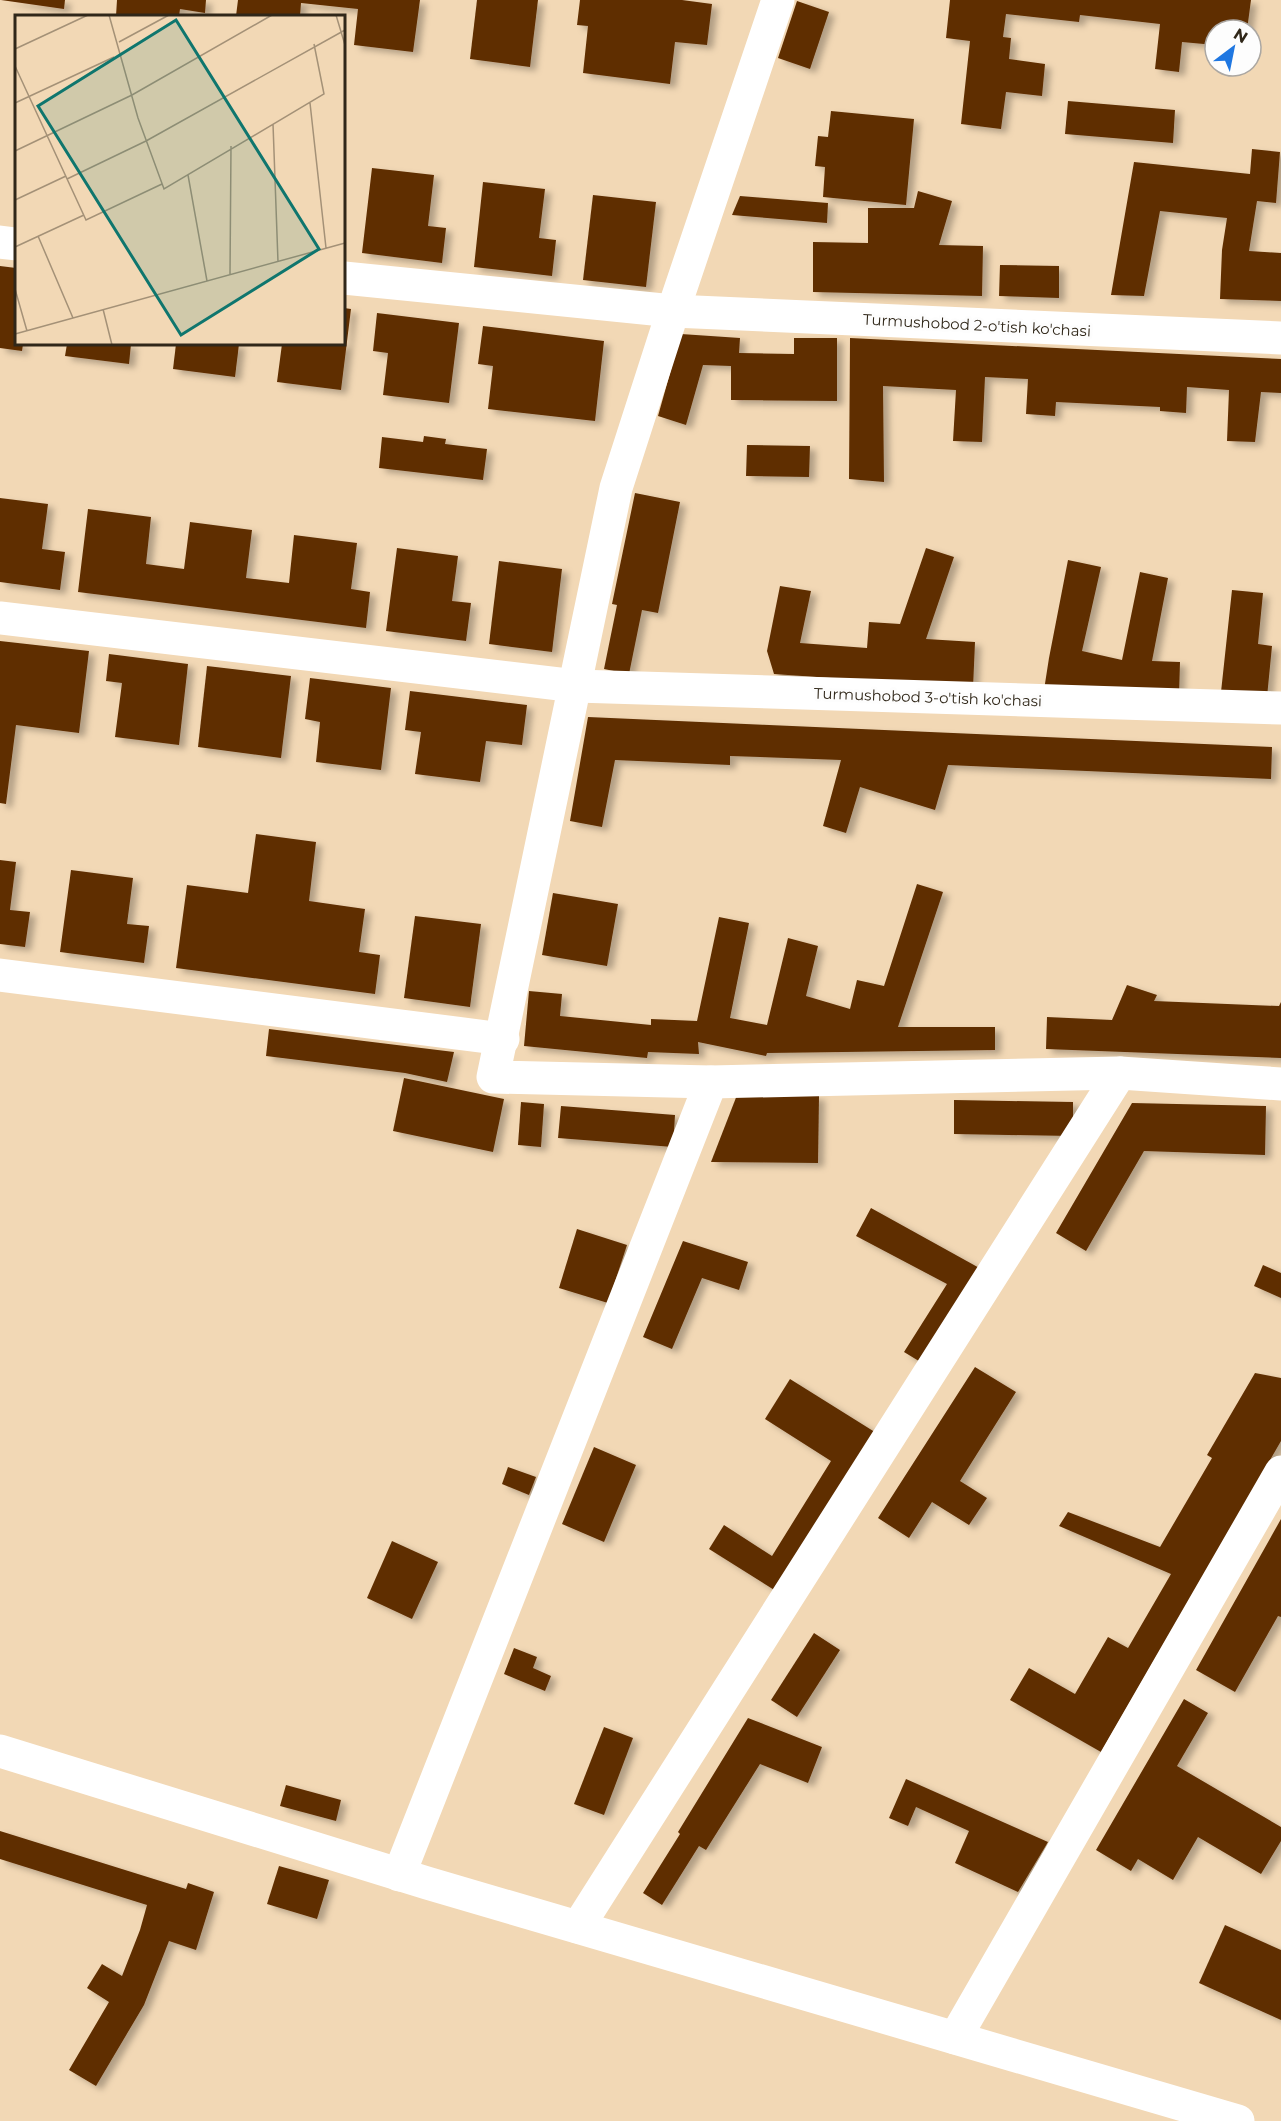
<svg xmlns="http://www.w3.org/2000/svg" width="1281" height="2121" font-family="Montserrat,sans-serif">
  <defs>
    <filter id="shadow"><feDropShadow dx="6" dy="4" stdDeviation="3" flood-color="#0004"/></filter>
  </defs>
  <rect width="100%" height="100%" fill="#f2d8b5"/>
  <g fill="#5f2e00" filter="url(#shadow)">
    <path d="M1 0H65L64 9Z"/>
    <path d="M117 0H206L205 13 180 9 179 16H116Z"/>
    <path d="M238 0H420L413 52 354 45 358 9 301 3 300 16H236Z"/>
    <path d="M477 0H538L530 67 470 59Z"/>
    <path d="M580 0H682L712 4 707 45 675 42 670 84 583 73 588 26 577 25Z"/>
    <path d="M950 0H1251L1247 30H1215V45L1182 42 1179 72 1155 69 1160 24 1080 15 1079 22 1006 14 1003 37 1011 38 1009 59 1045 64 1042 96 1006 92 1001 129 961 124 970 41 946 38Z"/>
    <path d="M797 1 829 12 810 69 778 58Z"/>
    <path d="M1068 101 1175 110 1173 143 1065 134Z"/>
    <path d="M831 111 914 119 906 205 823 197 825 167 815 166 818 136 828 137Z"/>
    <path d="M1252 149 1280 152 1276 203 1257 201 1249 251 1281 253V301L1220 299 1222 250 1227 218 1160 211 1144 296 1111 295 1134 162 1250 174Z"/>
    <path d="M372 168 434 175 428 226 446 228 442 263 362 253Z"/>
    <path d="M483 182 545 189 539 238 556 240 552 276 474 267Z"/>
    <path d="M918 191 952 201 939 245 983 246 982 296 813 292V242L868 243V208H914Z"/>
    <path d="M593 195 656 202 646 287 583 280Z"/>
    <path d="M740 196 828 203 827 223 732 215Z"/>
    <path d="M1000 265 1059 266V298L999 296Z"/>
    <path d="M0 266 16 268V344H23L22 351 0 348Z"/>
    <path d="M344 308 351 309 341 390 277 382 282 344H344Z"/>
    <path d="M377 313 459 323 449 403 383 395 388 353 373 351Z"/>
    <path d="M483 326 604 341 595 421 488 409 493 366 478 364Z"/>
    <path d="M681 334 740 338 739 353 794 354V338H837V401L731 400V366L703 365 686 425 658 416Z"/>
    <path d="M850 338 1281 359V393L1261 392 1255 442 1227 441 1229 390 1187 387 1186 413 1160 411V407L1056 402 1055 416 1026 414 1028 379 985 377 982 442 953 441 956 390 883 386 884 482 849 479Z"/>
    <path d="M67 344H131L129 364 65 356Z"/>
    <path d="M176 344H239L235 377 173 369Z"/>
    <path d="M424 436 446 439 445 444 487 449 483 480 379 468 382 437 423 442Z"/>
    <path d="M747 445 810 446 809 477 746 476Z"/>
    <path d="M635 493 680 502 658 613 642 610 629 674 604 669 617 605 612 604Z"/>
    <path d="M0 498 48 504 42 549 65 552 60 590 0 582Z"/>
    <path d="M88 509 151 517 146 564 184 569 190 522 252 530 246 578 289 583 294 535 357 543 351 589 370 592 366 628 78 592Z"/>
    <path d="M397 548 458 556 452 601 471 603 466 641 386 631Z"/>
    <path d="M926 548 954 557 926 639 975 642 973 688 774 674 767 651 780 586 811 591 800 643 867 648 869 622 900 624Z"/>
    <path d="M1068 560 1101 567 1082 651 1122 660 1140 572 1168 578 1152 661 1180 662 1179 695 1044 690 1049 658Z"/>
    <path d="M499 561 562 569 552 652 489 644Z"/>
    <path d="M1232 590 1263 593 1258 644 1272 646 1267 697 1221 692Z"/>
    <path d="M0 641 89 651 79 733 16 725 6 804 0 803Z"/>
    <path d="M109 654 188 664 179 745 115 737 122 683 106 681Z"/>
    <path d="M207 666 291 676 281 758 198 747Z"/>
    <path d="M310 678 391 688 381 770 316 762 320 722 305 719Z"/>
    <path d="M410 691 527 705 522 745 486 741 480 782 415 774 421 732 405 730Z"/>
    <path d="M588 717 1272 747 1271 779 948 765 935 810 860 787 846 833 823 826 841 760 730 756V765L615 760 602 827 570 821Z"/>
    <path d="M256 834 316 842 309 901 365 909 359 952 380 955 375 994 176 968 187 885 248 893Z"/>
    <path d="M0 860 16 862 10 910 30 912 25 947 0 944Z"/>
    <path d="M71 870 133 878 127 924 149 926 144 963 60 952Z"/>
    <path d="M917 884 943 892 898 1027H995V1050L767 1053 766 1056 698 1042 699 1054 648 1052 647 1058 524 1046 529 991 562 994 560 1016 651 1025V1019L697 1021 719 917 749 923 730 1018 767 1025 788 938 818 946 806 996 850 1009 857 980 884 986Z"/>
    <path d="M553 893 618 904 607 966 542 955Z"/>
    <path d="M415 916 481 924 470 1007 404 998Z"/>
    <path d="M1127 985 1157 995 1154 1001 1279 1006 1281 1002V1058L1046 1049 1047 1017 1112 1020Z"/>
    <path d="M269 1029 364 1041 454 1052 447 1082 405 1073 266 1056Z"/>
    <path d="M404 1078 504 1099 493 1152 393 1131Z"/>
    <path d="M737 1095 819 1096 818 1163 711 1162Z"/>
    <path d="M954 1100 1073 1102V1136L954 1134Z"/>
    <path d="M521 1102 544 1104 541 1147 518 1145Z"/>
    <path d="M1132 1103 1266 1106 1265 1155 1144 1151 1086 1251 1056 1233Z"/>
    <path d="M561 1106 675 1115 673 1147 558 1138Z"/>
    <path d="M871 1208 992 1275 932 1369 904 1352 947 1284 856 1236Z"/>
    <path d="M577 1229 627 1245 608 1303 559 1288Z"/>
    <path d="M683 1241 748 1262 739 1290 702 1278 672 1349 643 1337Z"/>
    <path d="M1263 1265 1281 1273V1298L1254 1286Z"/>
    <path d="M975 1367 1016 1392 960 1481 987 1498 969 1525 932 1502 909 1538 878 1518Z"/>
    <path d="M1255 1373 1281 1378V1441L1101 1752 1010 1700 1029 1668 1075 1694 1108 1637 1128 1648 1171 1574 1059 1526 1068 1512 1160 1547 1212 1458 1207 1455Z"/>
    <path d="M790 1379 886 1439 787 1598 709 1549 724 1525 772 1556 831 1461 765 1419Z"/>
    <path d="M594 1447 636 1465 604 1542 562 1524Z"/>
    <path d="M508 1467 536 1477 529 1495 502 1484Z"/>
    <path d="M1281 1519V1617L1278 1616 1235 1692 1196 1670Z"/>
    <path d="M392 1541 438 1562 412 1619 367 1598Z"/>
    <path d="M814 1633 840 1650 797 1717 771 1700Z"/>
    <path d="M514 1648 537 1657 533 1668 551 1676 545 1691 504 1674Z"/>
    <path d="M1184 1699 1208 1713 1177 1766 1281 1827V1841L1261 1874 1198 1837 1173 1880 1138 1859 1131 1871 1096 1850Z"/>
    <path d="M748 1718 822 1747 808 1783 760 1764 706 1850 699 1846 662 1905 643 1893 680 1834 678 1832Z"/>
    <path d="M604 1727 633 1738 604 1815 574 1804Z"/>
    <path d="M906 1779 1048 1842 1018 1892 955 1863 969 1831 916 1807 908 1826 889 1818Z"/>
    <path d="M286 1785 341 1800 336 1821 280 1806Z"/>
    <path d="M0 1831 186 1889 188 1883 214 1892 196 1950 169 1941 144 2005 96 2086 69 2070 109 2002 87 1988 102 1964 122 1976 140 1930 147 1905 0 1859Z"/>
    <path d="M279 1866 329 1880 317 1919 267 1904Z"/>
    <path d="M1225 1925 1281 1950V2020L1199 1983Z"/>
  </g>
  <g fill="none" stroke-linecap="round" stroke-linejoin="round">
    <g stroke="#fff" stroke-width="33">
      <path d="M778 0 673 311 616 488 493 1077 711 1082 1120 1073 1281 1084"/>
      <path d="M0 242 16 244"/>
      <path d="M344 278 673 311 1281 338"/>
      <path d="M0 618 576 686 1281 708"/>
      <path d="M0 975 503 1039"/>
      <path d="M0 1751 427 1883 1238 2121"/>
      <path d="M399 1875 711 1082"/>
      <path d="M578 1927 1120 1073"/>
      <path d="M955 2038 1281 1472"/>
    </g>
  </g>
  <g text-anchor="middle" dominant-baseline="central" stroke-width="6" stroke-linejoin="round" paint-order="stroke">
    <g font-size="15" fill="#302719" stroke="#fdfdfd">
      <text transform="translate(977 325) rotate(3)">Turmushobod 2-o'tish ko'chasi</text>
      <text transform="translate(928 697) rotate(2)">Turmushobod 3-o'tish ko'chasi</text>
    </g>
  </g>
  <g transform="translate(15 15)">
    <rect width="330" height="330" fill="#f2d8b5"/>
    <path fill="none" stroke="#a49177" stroke-width="1.5" d="M94 0 123 103 149 174 309 79 299 29M321 0 330 30M104 27 154 0M0 34 73 0M0 51 71 205 147 169M0 88 99 42M295 88 311 233M258 109 263 247M0 136 117 80 257 0M173 160 192 266M52 164 131 126 330 15M0 185 51 161M23 221 58 303M0 232 69 200M215 260 216 131M0 274 12 316M88 294 97 330M0 319 330 228"/>
    <path fill="#0f766e" fill-opacity="0.15" stroke="#0f766e" stroke-width="3" d="M161 5 304 234 166 320 23 91Z"/>
    <rect width="330" height="330" fill="none" stroke="#302719" stroke-width="3"/>
  </g>
  <g transform="translate(1233 48) rotate(32)"><circle r="28" fill="#fdfdfd" stroke="#aba7a2" stroke-width="1.5"/>
  <path d="M0-4.5L10 22L0 15L-10 22Z" fill="#1f77e1"/>
  <text y="-9" font-size="16" font-weight="bold" text-anchor="middle" fill="#302719">N</text>
  </g>
</svg>
